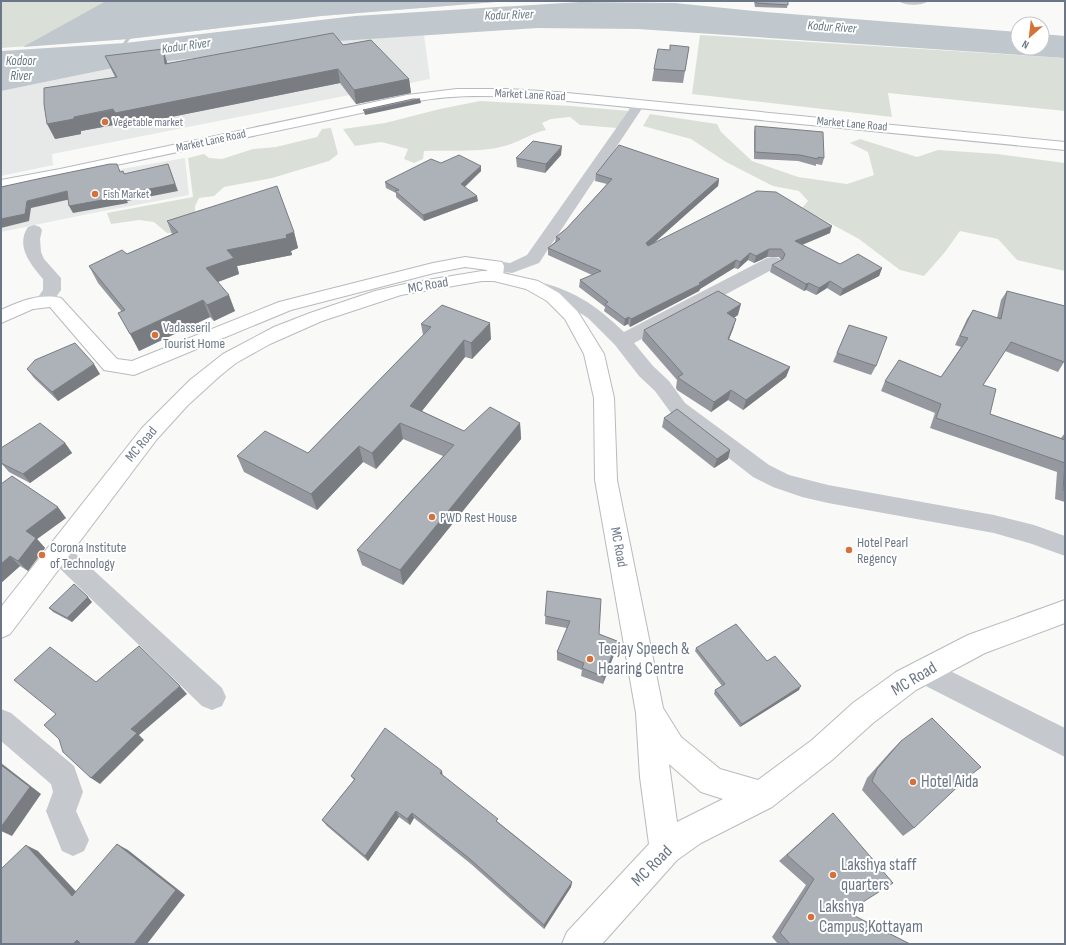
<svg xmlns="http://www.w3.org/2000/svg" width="1066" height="945" font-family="'Sofia Sans Condensed',sans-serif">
  <rect width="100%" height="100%" fill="#f9f9f7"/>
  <g fill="#e7e8e8">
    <path d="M424 35 430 79 52 154 53 165 1 176V91L118 67 340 41Z"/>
    <path d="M185 158 189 195 88 214 1 232V193L75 177Z"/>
  </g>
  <g fill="#dae0d8">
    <path d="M1 1H508L320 16 128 39 1 48Z"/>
    <path d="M700 35 1065 58V111L888 93 892 117 692 94Z"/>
    <path d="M480 101 571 106 629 111 617 128 580 125 570 117 551 119 542 123 546 130C532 133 521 141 508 145 482 153 452 150 424 151L423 159 414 163 404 159 408 149 381 142 355 146 343 129 385 123 440 109Z"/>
    <path d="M650 114 717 124 721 132 752 161 798 177 847 184 874 175 868 152 850 143 860 139 917 157 938 150 997 154 1065 163V271L1017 260 998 239 960 231 945 252 924 276 900 270 859 239 802 208 808 201 799 191 773 186 726 162 691 139 643 126Z"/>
    <path d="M331 128 338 154 329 161 272 178 224 187 214 196 199 198 195 206V215L180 233H167L154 222 139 220 111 224 107 213 193 197 188 158 204 154 209 158 222 159 253 149 276 147 317 137 322 129Z"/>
  </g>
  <g fill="#c0c7cd">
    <path d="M106 1H508L321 16 128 39 23 47Z"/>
    <path d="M580 2 675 3 754 11 1018 32V48H1042V34L1065 36V58L638 29 537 28 340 41 118 67 1 91V51L125 43 355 16Z"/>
  </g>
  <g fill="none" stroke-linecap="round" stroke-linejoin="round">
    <path fill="#c0c7cd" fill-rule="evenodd" d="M132 31 135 32 127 43 124 52 121 53 123 43Z"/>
    <defs>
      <g id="major">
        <path d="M457 89H507L557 92 1065 142V150L557 100C509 96 460 93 413 102L60 177 1 188V180L60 169 407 95Z"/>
        <path d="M465 257 502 262 504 266 503 276 500 280 494 281 488 280 485 276 487 270 465 267 434 273 291 310 134 375 104 370 50 307 33 309 1 323V310C20 301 40 293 61 298L117 359 132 361 279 302 433 263Z"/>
      </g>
      <path id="highway" d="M482 271H494L538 281 559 293 578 312 604 354 614 398 617 480 663 708 681 737 720 769 758 780 812 740 853 703 896 672 968 635 1065 600V623L985 653 916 690 873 723 832 760 772 807 701 843 677 860 602 944H562L567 932 649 844 640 777 636 713 595 480 594 398 584 354 565 319 547 301 526 289 494 281H482L401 295 322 321 270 344 236 363 221 375 188 405 157 439 10 634 1 638V607L142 428 190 380 223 354 274 327 310 313 375 291 409 283ZM669 764 701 792 723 799 677 822Z"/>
    </defs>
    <use href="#major" stroke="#b7babe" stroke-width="2"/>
    <use href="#highway" stroke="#b8bbbe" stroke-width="2"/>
    <g fill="#c5c8cc" fill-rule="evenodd">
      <path d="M899 1H928C923 6 904 6 899 1Z"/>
      <path d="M637 99 641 100 643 103 641 110 539 263 512 273 490 270 488 266 490 262 496 261 510 263 527 255 629 110 633 100Z"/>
      <path d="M34 225 40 227 42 230 40 239 41 252 44 259 61 278V290L51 304 45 305 39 304 36 300 43 290V279C31 265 15 246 28 227Z"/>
      <path d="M773 257 779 258 781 262 779 266 634 343 653 366 669 381 685 403 769 465 789 475 828 485 994 515 1034 525 1065 536V556L1032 544 994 533 828 503 802 497 773 487 753 477 671 413 655 391 639 376 615 345 588 318 558 299 526 289 523 285 526 281 532 280C574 290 593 303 624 332L767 258Z"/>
      <path d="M58 542 66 545 222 688 226 697 222 706 212 710 202 706 50 559 46 552 50 545Z"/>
      <path d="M924 658 1065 728V757L914 680 910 671 914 662Z"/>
      <path d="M1 709 11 713 74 766 83 792 76 811 89 840 84 851 73 856 62 851 46 811 53 792 51 784 1 741Z"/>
    </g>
    <use href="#major" fill="#fff" fill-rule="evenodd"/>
    <use href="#highway" fill="#fff" fill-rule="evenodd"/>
  </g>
  <g fill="#95999f">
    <path d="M754 1H788L787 8 755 7Z"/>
    <path d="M343 45 409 79 411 93 356 104 340 83 121 127 119 124 81 131V134L55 139 115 77 111 69 105 56 168 63Z"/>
    <path d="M689 47 683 83 652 81 654 69 670 50Z"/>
    <path d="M755 126 824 158 822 165 816 164V166L798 161 754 159V132Z"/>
    <path d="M561 155 545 173 517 167 516 158Z"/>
    <path d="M441 163 481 166V171L465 187 478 201 424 221 396 197V193L386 188 385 182Z"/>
    <path d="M596 174 719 179 718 186 653 243 830 233 802 245 840 264 882 268 879 276 840 296 827 288 816 295 806 290 804 291 770 272 772 265 781 260 779 257H767L754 263 748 260 738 269 734 268 700 289 699 291 630 327 628 324 624 326 604 311 605 307 579 287 580 280 592 275 548 255V248L555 242 556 237 567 228 607 184 595 181Z"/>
    <path d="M167 221 294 232 298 248 291 251 292 255 237 266 239 274 218 282 235 311 214 321 210 317 139 351 122 312 98 283 89 266 127 254 172 234Z"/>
    <path d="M1007 291 1064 362 1058 372 1005 351 983 385 990 414 1061 438 1065 433V502L1055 499 1057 472 930 428 935 413 881 391 885 381 941 377 961 347 955 345 967 319 973 310 997 318 1001 300Z"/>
    <path d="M738 315 734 318 736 319 733 329 729 339 790 367 786 377 743 410 728 400 711 412 677 390 676 388 677 380 642 340 644 330Z"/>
    <path d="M421 324 491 339 472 359 465 357 422 411 464 431 520 423 521 439 403 585 362 565 357 550 443 456 403 439 376 469 363 462 317 510 244 472 237 456 308 453 423 335Z"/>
    <path d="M849 325 876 366 871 375 833 362Z"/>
    <path d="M27 369 100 374 58 401 34 378Z"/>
    <path d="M664 418 730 450 728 459 714 468 662 427Z"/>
    <path d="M65 443 72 453 30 483 9 472 1 463V448Z"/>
    <path d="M1 484 66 518 37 539 45 548 28 571 20 566 1 583Z"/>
    <path d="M547 591 599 634 617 641 616 649 603 684 581 676 582 670 557 660V652L567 628 545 624Z"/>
    <path d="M92 602 72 622 53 612 49 608Z"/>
    <path d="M696 648 767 661 799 690 740 727 714 694 715 690 722 686 695 651Z"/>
    <path d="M901 741 914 828 903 836 862 790 867 778 891 751Z"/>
    <path d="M351 776H443L498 822 572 882 571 887 544 929 471 864 414 818 410 825 399 817 368 861 327 826 322 820 354 780Z"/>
    <path d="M833 813 847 912 910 944H778L772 937 806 885 779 861Z"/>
  </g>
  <g fill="#797d82">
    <path d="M163 49 167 62 170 77 165 64Z"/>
    <path d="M338 69 340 83 121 127 119 124 81 131V134L55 139 47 124 74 117Z"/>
    <path d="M409 79 411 93 356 104 354 90Z"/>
    <path d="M420 99 421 103 365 115 364 111Z"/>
    <path d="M562 146 561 155 545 173 546 164Z"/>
    <path d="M168 164 178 191 127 201 128 203 73 213 69 206Z"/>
    <path d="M481 166V171L461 190V184Z"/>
    <path d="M719 179 718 186 645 251 646 243Z"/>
    <path d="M67 191 71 199 31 208 29 221 1 228V219L27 201Z"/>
    <path d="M477 196 478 201 424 221 423 215Z"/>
    <path d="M832 226 830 233 792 249 795 241Z"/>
    <path d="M294 232 298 248 291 251 292 255 237 266 239 274 212 284 206 268 227 250Z"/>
    <path d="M769 249 767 257 754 263 756 256Z"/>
    <path d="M750 253 748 260 738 269 740 262Z"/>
    <path d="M736 260 734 268 700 289 699 291 630 327 631 319 699 283Z"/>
    <path d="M882 268 879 276 840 296 843 289Z"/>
    <path d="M830 281 827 288 816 295 819 288Z"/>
    <path d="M809 283 806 290 804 291 806 284Z"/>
    <path d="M229 295 235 311 214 321 207 305Z"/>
    <path d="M203 300 210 317 139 351 130 334Z"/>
    <path d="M741 304 738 315 724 324 727 313Z"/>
    <path d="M629 317 628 324 624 326 625 319Z"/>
    <path d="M736 319 733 329 725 349 728 339Z"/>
    <path d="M490 323 491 339 472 359 471 343Z"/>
    <path d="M464 340 465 357 413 422 410 406Z"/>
    <path d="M94 364 100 374 58 401 52 392Z"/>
    <path d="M790 367 786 377 743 410 746 400Z"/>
    <path d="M731 390 728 400 711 412 714 402Z"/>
    <path d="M400 423 403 439 376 469 372 453Z"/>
    <path d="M520 423 521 439 403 585 400 570Z"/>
    <path d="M65 443 72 453 30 483 23 474Z"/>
    <path d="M359 446 363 462 317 510 311 494Z"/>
    <path d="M730 450 728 459 714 468 717 459Z"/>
    <path d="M58 507 66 518 37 539 45 548 28 571 18 561 26 531Z"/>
    <path d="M10 556 20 566 1 583V564Z"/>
    <path d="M88 597 92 602 72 622 67 618Z"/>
    <path d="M617 641 616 649 603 684 604 677Z"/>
    <path d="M180 686 187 694 139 735 144 740 100 784 91 778 131 729Z"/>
    <path d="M801 686 799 690 740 727 742 724Z"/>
    <path d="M1 763 41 794 12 836 1 831Z"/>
    <path d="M442 771 443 777 440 773Z"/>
    <path d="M396 811 399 817 368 861 365 856Z"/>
    <path d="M412 813 414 818 410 825 407 819Z"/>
    <path d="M117 844 128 850 185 895 147 944H134Z"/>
    <path d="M26 845 38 851 84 900 72 896Z"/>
    <path d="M572 882 571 887 544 929V925Z"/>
    <path d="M77 940 88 944H73Z"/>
  </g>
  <g fill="#adb2b9" stroke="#797d82">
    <path d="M756 1H788V5L756 3Z"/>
    <path d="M333 33 343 45 371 40 409 79 354 90 338 69 115 113 113 109 74 117V119L47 124 44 104V88L117 77 105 56 163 49 165 64Z"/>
    <path d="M670 45 689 47 685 71 654 69 658 49 670 50Z"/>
    <path d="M413 99H420L364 111 363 110Z"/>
    <path d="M755 126 823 132 824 158 818 157V159L800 155 755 152Z"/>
    <path d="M533 141 562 146 546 164 516 158Z"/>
    <path d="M619 145 719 179 646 243 648 246 757 191 776 192 832 226 795 241 840 264 858 254 882 268 843 289 830 281 819 288 809 283 806 284 772 265 783 259 785 254 781 249H769L756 256 750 253 740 262 736 260 699 283 701 284 631 319 629 317 625 319 605 304 608 302 580 280 601 271 548 248 560 239 556 237 567 228 612 179 596 174Z"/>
    <path d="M459 155 481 166 461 184 477 196 423 215 395 191 399 190 385 182 431 159 441 163Z"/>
    <path d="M110 164H117L120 172 123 171 124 174 168 164 175 184 124 194V196L69 206 67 191 27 201 25 214 1 219V187L42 178Z"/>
    <path d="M277 186 294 232 286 235 287 238 227 250 234 258 206 268 229 295 207 305 203 300 130 334 118 313 125 310 89 266 122 250 127 254 178 232 167 221Z"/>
    <path d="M718 291 741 304 727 313 736 319 728 339 790 367 746 400 731 390 714 402 680 379 678 377 683 374 644 330Z"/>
    <path d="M1007 291 1065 306V361L1064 362 1011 342 983 385 996 389 990 414 1065 440V463L936 418 941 404 885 381 899 360 941 377 968 338 960 336 973 310 1001 319Z"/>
    <path d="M442 305 490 323 471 343 464 340 410 406 464 431 490 407 520 423 400 570 357 550 454 445 400 423 372 453 359 446 311 494 237 456 265 431 308 453 431 327 421 324Z"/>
    <path d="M849 325 887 337 876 366 837 353Z"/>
    <path d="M75 343 94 364 52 392 27 369 35 360Z"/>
    <path d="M677 409 730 450 717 459 664 418Z"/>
    <path d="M40 423 65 443 23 474 1 463 2 460 1 459V448Z"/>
    <path d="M1065 464V491L1063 490Z"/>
    <path d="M12 476 58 507 26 531 36 538 18 561 10 556 1 564V484Z"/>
    <path d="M74 584 88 597 67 618 49 608Z"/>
    <path d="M547 591 601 599 599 634 617 641 604 677 582 668 584 663 557 652 570 621 545 616Z"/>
    <path d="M736 624 767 661 775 656 801 686 742 724 715 690 725 684 696 648Z"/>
    <path d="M139 646 180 686 131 729 137 733 91 778 63 752 59 739 44 725 56 714 14 680 50 647 96 682Z"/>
    <path d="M932 718 981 767 968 777 914 828 872 781 877 769 901 741Z"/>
    <path d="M385 728 442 771 440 773 498 819 496 821 572 882 544 925 470 859 412 813 407 819 396 811 365 856 322 820 355 779 351 776Z"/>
    <path d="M1 765 30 787 1 827Z"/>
    <path d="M833 813 893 883 847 912 910 944H790L780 933 814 879 787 855Z"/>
    <path d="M117 844 176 890 134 944H81L77 940 73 944H1V869L26 845 72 896Z"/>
  </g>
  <g fill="#d6713a" stroke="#fff" stroke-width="1.5">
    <circle cx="105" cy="122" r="4"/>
    <circle cx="95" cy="194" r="4"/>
    <circle cx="155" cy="335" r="4"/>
    <circle cx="432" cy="517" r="4"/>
    <circle cx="849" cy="550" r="4"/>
    <circle cx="42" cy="555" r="4"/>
    <circle cx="590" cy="659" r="4"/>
    <circle cx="913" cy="782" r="4"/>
    <circle cx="833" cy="875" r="4"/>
    <circle cx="811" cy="917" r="4"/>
  </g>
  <g text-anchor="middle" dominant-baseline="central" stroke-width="4" stroke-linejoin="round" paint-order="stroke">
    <g font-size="12" fill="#6b7686" stroke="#fff">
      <text transform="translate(530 95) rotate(3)">Market Lane Road</text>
      <text transform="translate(852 124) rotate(5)">Market Lane Road</text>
      <text transform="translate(211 141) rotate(-12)">Market Lane Road</text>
    </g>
    <g font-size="12" fill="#6b7686" stroke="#fff" text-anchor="start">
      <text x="113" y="122">Vegetable market</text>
      <text x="103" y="194">Fish Market</text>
    </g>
    <g font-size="13" font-style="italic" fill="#677780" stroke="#fff">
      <text transform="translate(509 15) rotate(-2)">Kodur River</text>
      <text transform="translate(832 27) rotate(4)">Kodur River</text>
      <text transform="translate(186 46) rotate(-8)">Kodur River</text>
      <text x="21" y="61">Kodoor<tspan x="21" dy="15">River</tspan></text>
    </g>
    <g font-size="14" fill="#6b7686" stroke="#fff">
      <text transform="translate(428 285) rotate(-10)">MC Road</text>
      <text transform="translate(141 444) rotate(-50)">MC Road</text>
      <text transform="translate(619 547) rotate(79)">MC Road</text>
    </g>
    <g font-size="14" fill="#6b7686" stroke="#fff" text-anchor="start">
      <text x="163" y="327">Vadasseril<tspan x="163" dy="16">Tourist Home</tspan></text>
      <text x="440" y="517">PWD Rest House</text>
      <text x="857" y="542">Hotel Pearl<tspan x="857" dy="16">Regency</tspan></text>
      <text x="50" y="547">Corona Institute<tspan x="50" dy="16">of Technology</tspan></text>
    </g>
    <g font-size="17" fill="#6b7686" stroke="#fff" text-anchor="start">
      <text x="598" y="649">Teejay Speech &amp;<tspan x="598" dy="20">Hearing Centre</tspan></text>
      <text x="921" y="782">Hotel Aida</text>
      <text x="841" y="865">Lakshya staff<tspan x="841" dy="20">quarters</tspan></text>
      <text x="819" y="907">Lakshya<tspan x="819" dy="20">Campus,Kottayam</tspan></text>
    </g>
    <g font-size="17" fill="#6b7686" stroke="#fff">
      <text transform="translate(914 679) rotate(-31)">MC Road</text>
      <text transform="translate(652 866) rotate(-45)">MC Road</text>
    </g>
  </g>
  <rect width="1066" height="945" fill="none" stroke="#6b7686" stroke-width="4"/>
  <g transform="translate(1030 36) rotate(208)"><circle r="19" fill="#ffffff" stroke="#c4c8cf"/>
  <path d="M0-3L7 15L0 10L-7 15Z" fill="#d6713a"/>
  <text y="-6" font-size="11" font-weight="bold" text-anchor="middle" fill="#6b7686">N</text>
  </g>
</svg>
